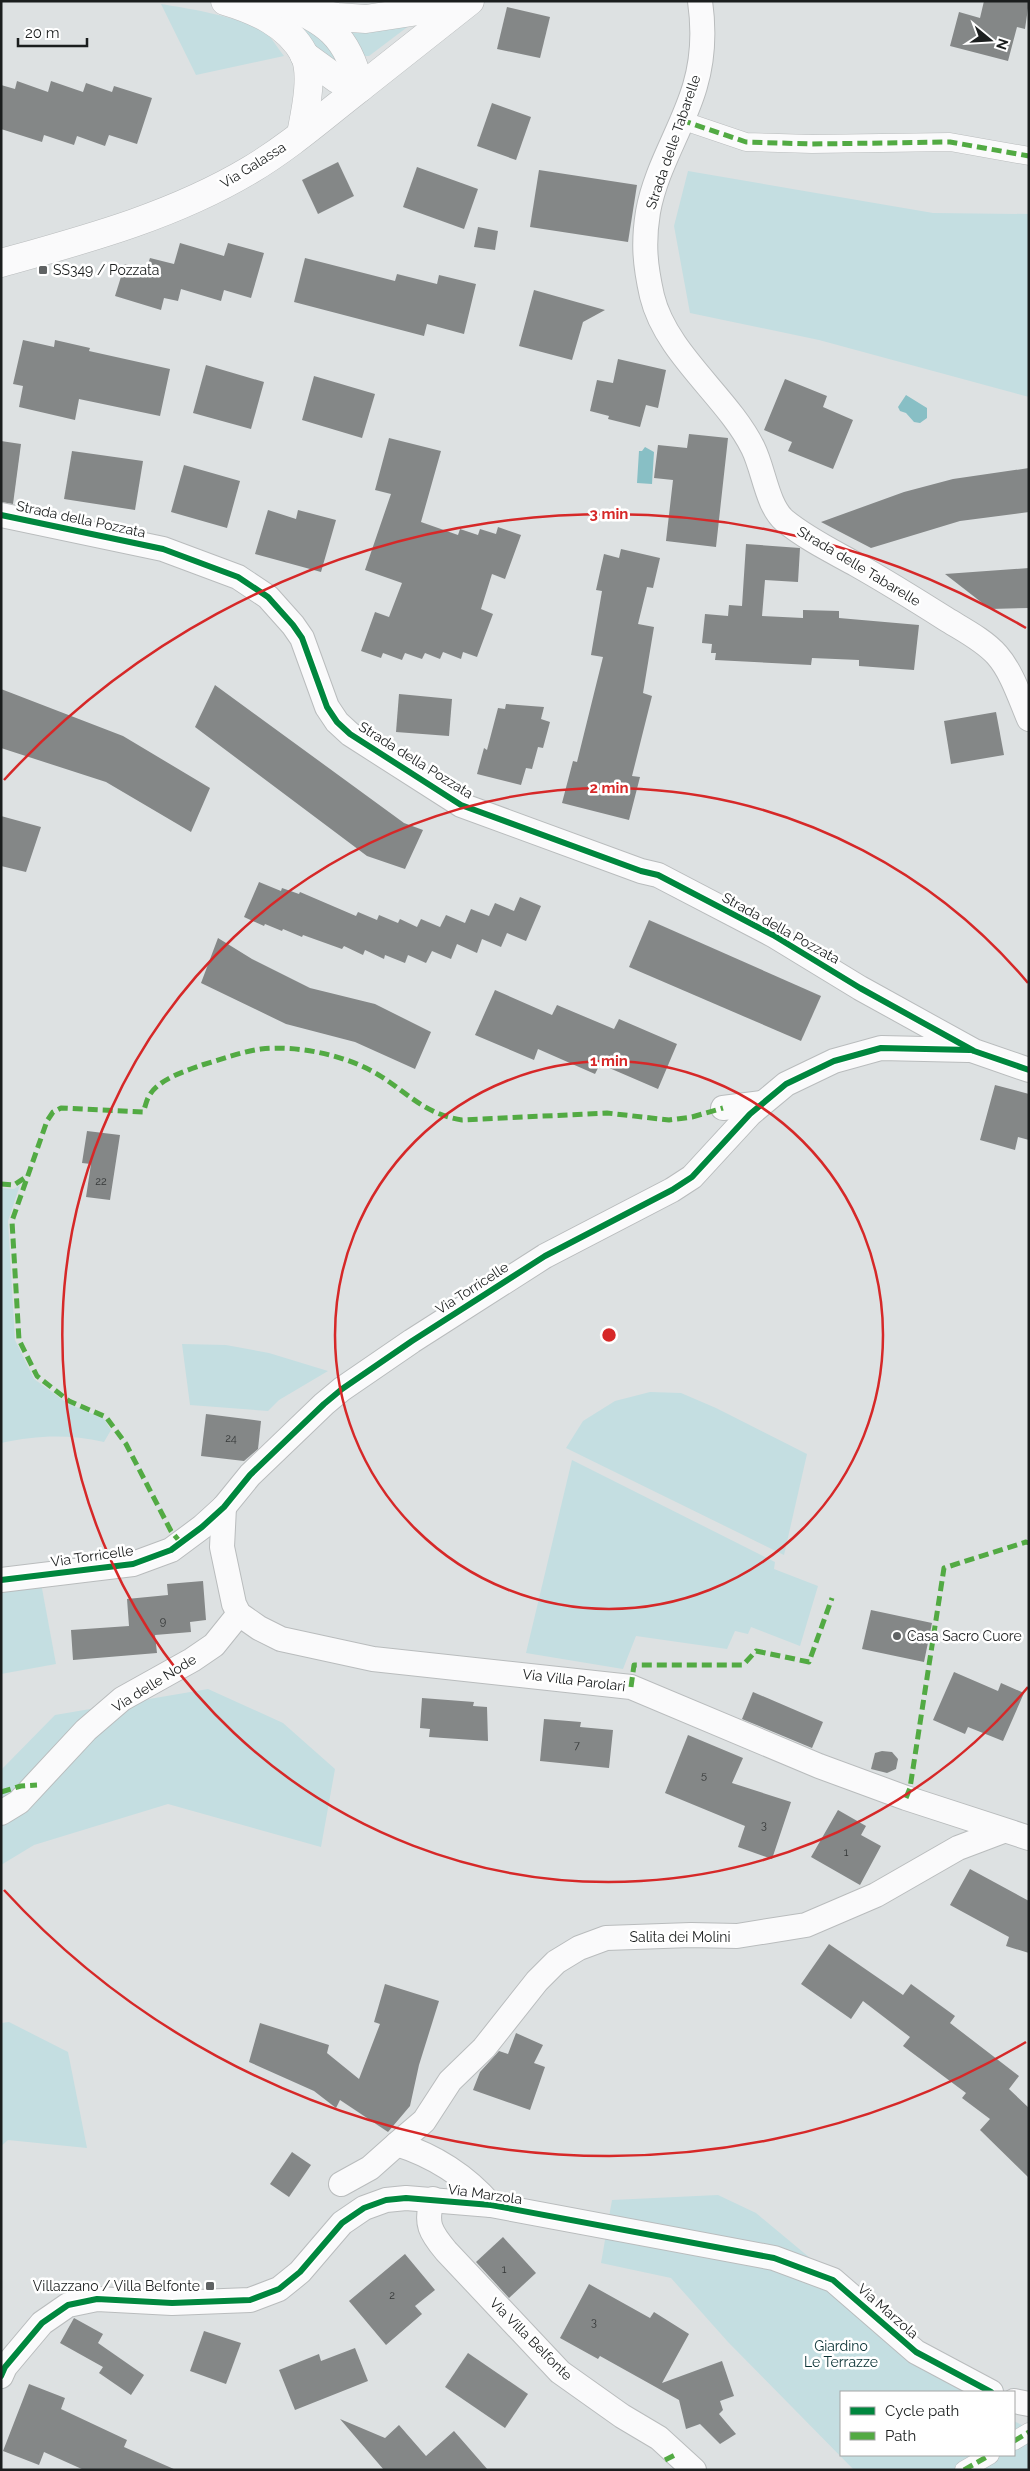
<svg xmlns="http://www.w3.org/2000/svg" width="1030" height="2471" font-family="Raleway,sans-serif">
  <rect width="100%" height="100%" fill="#dde1e2"/>
  <g fill="#c4dee1">
    <path d="M161 4C190 9 248 17 270 37 275 43 279 50 284 56L196 75Z"/>
    <path d="M276 8 334 45 339 70Z"/>
    <path d="M410 25 369 56H365L344 29Z"/>
    <path d="M688 171 933 213 1029 214V397L819 340 690 313 674 226Z"/>
    <path d="M20 1185 8 1221 15 1340 34 1379 67 1403 104 1419 111 1430 104 1442C68 1434 38 1435 1 1443V1188L14 1189Z"/>
    <path d="M182 1344 226 1345 269 1353 328 1371 279 1400 268 1411 190 1405Z"/>
    <path d="M650 1392 681 1393 716 1408 807 1454 784 1555 566 1448 583 1421 615 1401Z"/>
    <path d="M572 1460 775 1562 774 1569 818 1586 800 1646 751 1627 748 1634 735 1631 727 1649 636 1636 623 1669 526 1653Z"/>
    <path d="M41 1583 56 1664 1 1674V1590Z"/>
    <path d="M208 1689 283 1723 335 1769 321 1847 168 1804 34 1845 1 1865V1770L55 1715Z"/>
    <path d="M9 2022 68 2052 87 2148 8 2140 1 2146V2023Z"/>
    <path d="M718 2195 756 2213 971 2392H841V2455H1014V2421L1029 2429V2470H854L728 2342 671 2278 601 2263 612 2200Z"/>
  </g>
  <g fill="#88bfc5">
    <path d="M906 395 927 408V418L920 423 914 422 906 413 900 411 898 407Z"/>
    <path d="M645 447 654 452 652 484 637 483 639 451H642Z"/>
  </g>
  <g fill="#848787">
    <path d="M984 1H1029L1025 29 1017 27 1008 61 950 46 959 12 980 18Z"/>
    <path d="M507 7 550 17 540 58 497 49Z"/>
    <path d="M17 81 48 92 51 81 83 92 86 83 112 92 114 86 152 98 137 144 109 135 105 146 77 136 74 145 44 135 42 142 1 129V85L15 89Z"/>
    <path d="M492 103 531 117 516 160 477 146Z"/>
    <path d="M338 162 354 196 318 214 302 180Z"/>
    <path d="M417 167 478 189 464 229 403 207Z"/>
    <path d="M539 170 637 185 628 242 530 227Z"/>
    <path d="M478 227 498 231 495 250 474 247Z"/>
    <path d="M180 243 224 256 228 243 264 253 251 298 224 290 221 301 181 289 178 301 164 298 161 310 115 296 125 264 146 270 150 258 174 264Z"/>
    <path d="M305 258 395 281 397 274 437 284 439 275 476 284 464 334 427 324 424 336 294 302Z"/>
    <path d="M534 290 605 310 583 322 572 360 519 346Z"/>
    <path d="M23 340 54 347 55 340 90 348 89 351 170 369 160 416 79 399 75 420 19 407 23 386 13 384Z"/>
    <path d="M618 359 666 370 658 408 646 405 640 427 608 419 609 416 590 411 597 380 613 383Z"/>
    <path d="M206 365 264 382 251 429 193 413Z"/>
    <path d="M314 376 375 394 362 438 302 420Z"/>
    <path d="M785 379 827 396 823 407 853 420 833 469 788 451 792 442 764 430Z"/>
    <path d="M689 434 728 438 716 547 666 541 673 480 654 478 658 445 687 448Z"/>
    <path d="M389 438 441 451 421 522 458 535 460 529 478 535 480 529 496 534 498 527 521 535 505 579 492 574 481 609 493 614 477 657 463 652 461 659 443 652 440 659 425 653 422 659 405 653 402 660 383 653 381 658 361 651 375 612 389 617 402 583 365 570 391 494 375 490Z"/>
    <path d="M1 441 21 444 13 504 1 502Z"/>
    <path d="M72 451 143 461 135 510 64 499Z"/>
    <path d="M184 465 240 481 227 528 171 512Z"/>
    <path d="M1029 468V512L960 521 871 548 821 522 904 492 953 479Z"/>
    <path d="M268 510 296 519 298 510 336 520 321 572 255 554Z"/>
    <path d="M746 544 800 548 798 582 765 580 762 616 803 618V610L839 611V618L919 625 914 670 859 666V660L812 658 811 665 715 660 716 653H711L712 644 702 643 705 614 728 616 729 605 742 606Z"/>
    <path d="M621 549 660 558 653 588 647 587 638 624 654 627 643 693 652 696 632 776 640 777 629 820 562 803 573 761 577 762 603 657 591 655 602 591 596 590 604 554 619 558Z"/>
    <path d="M1029 568V608L990 609 945 574Z"/>
    <path d="M215 685 404 823 423 830 405 869 367 856 195 727Z"/>
    <path d="M1 689 123 736 210 788 191 832 106 782 1 748Z"/>
    <path d="M399 694 452 699 449 736 396 732Z"/>
    <path d="M506 704 544 707 541 719 550 722 543 748 538 747 532 769 526 768 521 785 477 774 484 748 487 750 498 708 505 709Z"/>
    <path d="M996 712 1004 755 951 764 944 721Z"/>
    <path d="M1 816 41 827 26 872 1 866Z"/>
    <path d="M259 882 281 891 282 888 299 894 300 892 356 916 358 912 377 920 379 915 398 923 400 919 417 927 421 919 440 927 446 915 465 923 471 909 489 916 495 903 514 911 520 897 541 906 526 941 507 933 501 947 482 939 477 953 457 944 451 959 432 951 426 963 408 955 405 963 385 955 384 959 365 950 363 955 344 946 342 949 303 935 302 937 283 929 282 931 265 924 264 926 244 917Z"/>
    <path d="M649 920 821 996 801 1041 629 967Z"/>
    <path d="M218 938 252 959 310 988 375 1004 431 1032 415 1069 355 1042 286 1024 201 983Z"/>
    <path d="M495 990 552 1015 557 1005 614 1029 619 1019 677 1044 658 1089 600 1064 595 1074 538 1049 534 1060 475 1035Z"/>
    <path d="M995 1085 1029 1094V1140L1018 1137 1015 1150 980 1140Z"/>
    <path d="M87 1131 120 1135 110 1200 86 1197 91 1164 82 1163Z"/>
    <path d="M206 1414 261 1421 258 1449 244 1461 201 1456Z"/>
    <path d="M203 1581 206 1620 190 1622 191 1632 155 1635 157 1653 73 1660 71 1630 129 1626 127 1599 168 1595 167 1584Z"/>
    <path d="M871 1610 932 1623 924 1662 862 1649Z"/>
    <path d="M954 1672 998 1691 1001 1683 1024 1693 1003 1741 968 1727 965 1734 933 1720Z"/>
    <path d="M753 1692 823 1722 812 1748 742 1719Z"/>
    <path d="M422 1698 474 1702 473 1706 487 1707 488 1741 429 1737 430 1729 420 1728Z"/>
    <path d="M544 1719 581 1722 580 1727 613 1730 609 1768 540 1761Z"/>
    <path d="M688 1735 743 1758 732 1783 791 1802 772 1859 738 1847 745 1826 665 1793Z"/>
    <path d="M882 1751 892 1752 898 1759 896 1769 887 1773 871 1769 875 1753Z"/>
    <path d="M838 1810 866 1826 861 1835 881 1846 860 1885 811 1857Z"/>
    <path d="M970 1869 1029 1901V1953L1006 1946 1009 1937 950 1905Z"/>
    <path d="M829 1944 903 1995 911 1984 955 2016 950 2023 1019 2076 1009 2089 1029 2108V2178L980 2130 990 2119 962 2098 966 2093 903 2046 910 2037 863 2001 851 2019 801 1984Z"/>
    <path d="M385 1984 439 2001 419 2065 410 2106 388 2132 340 2100 336 2108 314 2091 249 2062 260 2023 329 2045 327 2053 359 2079 380 2024 374 2022Z"/>
    <path d="M516 2033 543 2045 534 2063 545 2067 530 2110 473 2090 480 2072 499 2051 508 2054Z"/>
    <path d="M292 2152 311 2165 289 2197 270 2184Z"/>
    <path d="M503 2237 536 2273 509 2298 476 2262Z"/>
    <path d="M405 2254 435 2290 415 2306 422 2314 386 2345 349 2301Z"/>
    <path d="M589 2284 650 2318 654 2312 689 2334 662 2383 722 2361 734 2396 720 2401 723 2410 719 2414 736 2434 720 2444 700 2424 686 2429 679 2400 600 2356 598 2359 560 2338Z"/>
    <path d="M74 2318 103 2334 98 2343 144 2375 131 2395 99 2373 103 2367 60 2343Z"/>
    <path d="M204 2331 241 2343 226 2384 190 2371Z"/>
    <path d="M355 2348 368 2381 295 2410 279 2370 319 2354 321 2361Z"/>
    <path d="M468 2353 528 2394 505 2428 445 2387Z"/>
    <path d="M29 2384 65 2398 61 2409 127 2440 124 2447 176 2470H84L44 2452 39 2465 3 2451Z"/>
    <path d="M340 2419 385 2438 399 2425 426 2456 454 2431 488 2470H384Z"/>
  </g>
  <g fill="none" stroke-linecap="round" stroke-linejoin="round">
    <defs>
      <g id="pedestrian">
        <path d="M681 120 746 142 812 144 950 142 1029 156"/>
        <path d="M1014 2441 1029 2432"/>
        <path d="M964 2470 990 2455"/>
      </g>
      <g id="minor">
        <path d="M700 1C704 29 703 59 695 86 683 128 656 167 648 212 643 243 645 265 652 296 666 354 728 397 753 448 764 470 767 506 785 521 807 539 832 551 857 565 887 582 916 600 946 619 962 629 984 640 997 655 1012 672 1020 698 1029 719"/>
        <path d="M1 515 163 549 238 577 268 597 293 625 302 638 327 707 337 722 350 734 461 805 641 871 658 875 773 935 860 988 974 1051 1029 1070"/>
        <path d="M723 1108 762 1103"/>
        <path d="M224 1507 222 1547 234 1604 239 1614 259 1628 281 1639 373 1659 631 1687 819 1766 906 1798 1029 1838"/>
        <path d="M1 1580 133 1564 171 1550 202 1527 224 1507 250 1475 324 1404 342 1389 412 1341 545 1256 672 1190 692 1177 750 1114 786 1084 834 1061 881 1048 968 1050"/>
        <path d="M1 1813 19 1802 86 1730 122 1699 192 1660 214 1645 239 1614"/>
        <path d="M341 2184 370 2168 397 2144"/>
        <path d="M433 2199C424 2223 431 2233 446 2251L560 2372 622 2416 659 2438 694 2470"/>
        <path d="M491 2205C465 2175 435 2156 397 2144L424 2121 450 2081 484 2048 537 1981 556 1962 579 1948 606 1938 691 1935 737 1936 806 1925 876 1895 958 1848 1003 1831"/>
        <path d="M1 2376 5 2367 42 2323 68 2305 97 2299 172 2303 250 2300 279 2289 300 2272 342 2223 364 2208 386 2200 406 2198 491 2205 774 2258 833 2280 916 2352 991 2392"/>
        <path d="M1014 2401 1029 2404"/>
      </g>
      <g id="secondary">
        <path d="M301 10 337 17 366 19 464 4"/>
        <path d="M304 55 337 79 360 88 470 1"/>
      </g>
      <g id="primary">
        <path d="M225 1C255 10 288 24 304 54 314 74 305 113 301 134"/>
        <path d="M1 263C87 239 173 216 250 170 289 147 324 116 360 88 348 35 326 20 277 1"/>
      </g>
    </defs>
    <use href="#pedestrian" stroke="#b9bcbd" stroke-width="19"/>
    <use href="#minor" stroke="#b9bcbd" stroke-width="26"/>
    <use href="#secondary" stroke="#b9bcbd" stroke-width="29"/>
    <use href="#primary" stroke="#b9bcbd" stroke-width="29"/>
    <use href="#pedestrian" stroke="#fafafb" stroke-width="18"/>
    <use href="#minor" stroke="#fafafb" stroke-width="24"/>
    <use href="#secondary" stroke="#fafafb" stroke-width="28"/>
    <use href="#primary" stroke="#fafafb" stroke-width="28"/>
    <g stroke="#52aa43" stroke-width="5" stroke-dasharray="10 5" stroke-linecap="butt">
      <path d="M681 120 746 142 812 144 950 142 1029 156"/>
      <path d="M1 1184 14 1185 26 1177"/>
      <path d="M181 1543 171 1531 126 1444 106 1417 69 1401 37 1376 19 1340 12 1221 47 1121 53 1112 61 1108 143 1112C145 1108 146 1102 148 1098 156 1080 185 1071 202 1065 222 1059 241 1052 261 1049 300 1045 350 1056 382 1077 411 1096 426 1114 462 1120L607 1113 669 1120 692 1117 723 1108"/>
      <path d="M631 1687 634 1665H743L756 1651 809 1662 832 1598"/>
      <path d="M1 1792 21 1786 37 1785"/>
      <path d="M906 1798 910 1788 944 1568 1026 1542 1029 1543"/>
      <path d="M1014 2441 1029 2432"/>
      <path d="M665 2460 677 2454"/>
      <path d="M964 2470 990 2455"/>
    </g>
    <defs>
      <g id="cycleway">
        <path d="M1 515 163 549 238 577 268 597 293 625 302 638 327 707 337 722 350 734 461 805 641 871 658 875 773 935 860 988 974 1051 1029 1070"/>
        <path d="M1 1580 133 1564 171 1550 202 1527 224 1507 250 1475 324 1404 342 1389 412 1341 545 1256 672 1190 692 1177 750 1114 786 1084 834 1061 881 1048 970 1050"/>
        <path d="M1 2376 5 2367 42 2323 68 2305 97 2299 172 2303 250 2300 279 2289 300 2272 342 2223 364 2208 386 2200 406 2198 491 2205 774 2258 833 2280 916 2352 991 2392"/>
      </g>
    </defs>
    <use href="#cycleway" stroke="#fff" stroke-width="9"/>
    <use href="#cycleway" stroke="#00873e" stroke-width="6"/>
  </g>
  <g fill="none" stroke="#d62828" stroke-width="2.5">
    <circle cx="609" cy="1335" r="274"/>
    <path d="M1028 1687A547 547 0 1 1 1028 983"/>
    <path d="M1026 2042A821 821 0 0 1 4 1890M4 780A821 821 0 0 1 1026 628"/>
  </g>
  <g fill="#5f6263" stroke="#fff" stroke-width="2">
    <rect x="38" y="265" width="10" height="10" rx="2.5"/>
    <circle cx="897" cy="1636" r="5"/>
    <rect x="205" y="2281" width="10" height="10" rx="2.5"/>
  </g>
  <g text-anchor="middle" dominant-baseline="central" stroke-width="5" stroke-linejoin="round" paint-order="stroke">
    <g font-size="11" fill="#353838">
      <text x="101" y="1181">22</text>
      <text x="231" y="1438">24</text>
      <text x="163" y="1621">9</text>
      <text x="577" y="1745">7</text>
      <text x="704" y="1775">5</text>
      <text x="764" y="1825">3</text>
      <text x="846" y="1852">1</text>
      <text x="504" y="2269">1</text>
      <text x="392" y="2295">2</text>
      <text x="594" y="2322">3</text>
    </g>
    <g font-size="14" fill="#1b1e1e" stroke="#fff">
      <text transform="translate(673 142) rotate(-71)">Strada delle Tabarelle</text>
      <text transform="translate(253 165) rotate(-32)">Via Galassa</text>
      <text transform="translate(81 519) rotate(12)">Strada della Pozzata</text>
      <text transform="translate(859 566) rotate(31)">Strada delle Tabarelle</text>
      <text transform="translate(416 760) rotate(32)">Strada della Pozzata</text>
      <text transform="translate(781 928) rotate(29)">Strada della Pozzata</text>
      <text transform="translate(472 1288) rotate(-33)">Via Torricelle</text>
      <text transform="translate(92 1556) rotate(-8)">Via Torricelle</text>
      <text transform="translate(574 1680) rotate(7)">Via Villa Parolari</text>
      <text transform="translate(154 1683) rotate(-32)">Via delle Node</text>
      <text x="680" y="1937">Salita dei Molini</text>
      <text transform="translate(485 2194) rotate(8)">Via Marzola</text>
      <text transform="translate(888 2311) rotate(41)">Via Marzola</text>
      <text transform="translate(531 2339) rotate(45)">Via Villa Belfonte</text>
    </g>
    <g font-size="14" fill="#1b1e1e" stroke="#fff" text-anchor="start">
      <text x="53" y="270">SS349 / Pozzata</text>
      <text x="907" y="1636">Casa Sacro Cuore</text>
      <text x="200" y="2286" text-anchor="end">Villazzano / Villa Belfonte</text>
    </g>
    <g font-size="14" fill="#093134" stroke="#fff">
      <text x="841" y="2346">Giardino<tspan x="841" dy="16">Le Terrazze</tspan></text>
    </g>
  </g>
  <circle cx="609" cy="1335" r="8" fill="#d62828" stroke="#fff" stroke-width="2.5"/>
  <g font-size="15" text-anchor="middle" font-weight="bold" fill="#d62828" stroke="#fff" stroke-width="5" stroke-linejoin="round" paint-order="stroke">
    <text x="609" y="519">3 min</text>
    <text x="609" y="793">2 min</text>
    <text x="609" y="1066">1 min</text>
  </g>
  <rect width="1030" height="2471" fill="none" stroke="#1b1e1e" stroke-width="5"/>
  <rect x="840" y="2391" width="175" height="65" fill="#ffffff" stroke="#a4a5a5"/>
  <rect x="850" y="2407" width="25" height="8" fill="#00873e" stroke="#a4a5a5"/>
  <text x="885" y="2416" font-size="15" fill="#1b1e1e">Cycle path</text>
  <rect x="850" y="2432" width="25" height="8" fill="#52aa43" stroke="#a4a5a5"/>
  <text x="885" y="2441" font-size="15" fill="#1b1e1e">Path</text>
  <g transform="translate(990 40) rotate(108)" stroke="#ffffff" stroke-width="4" paint-order="stroke">
  <path d="M0-4L9 19L0 12L-9 19Z" fill="#1b1e1e"/>
  <text y="-8" font-size="14" font-weight="bold" text-anchor="middle" fill="#1b1e1e">N</text>
  </g>
  <path d="M18 38v8h69v-8" fill="none" stroke="#1b1e1e" stroke-width="2.5"/>
  <text x="25" y="38" font-size="15" fill="#1b1e1e" stroke="#ffffff" stroke-width="4" paint-order="stroke">20 m</text>
</svg>
